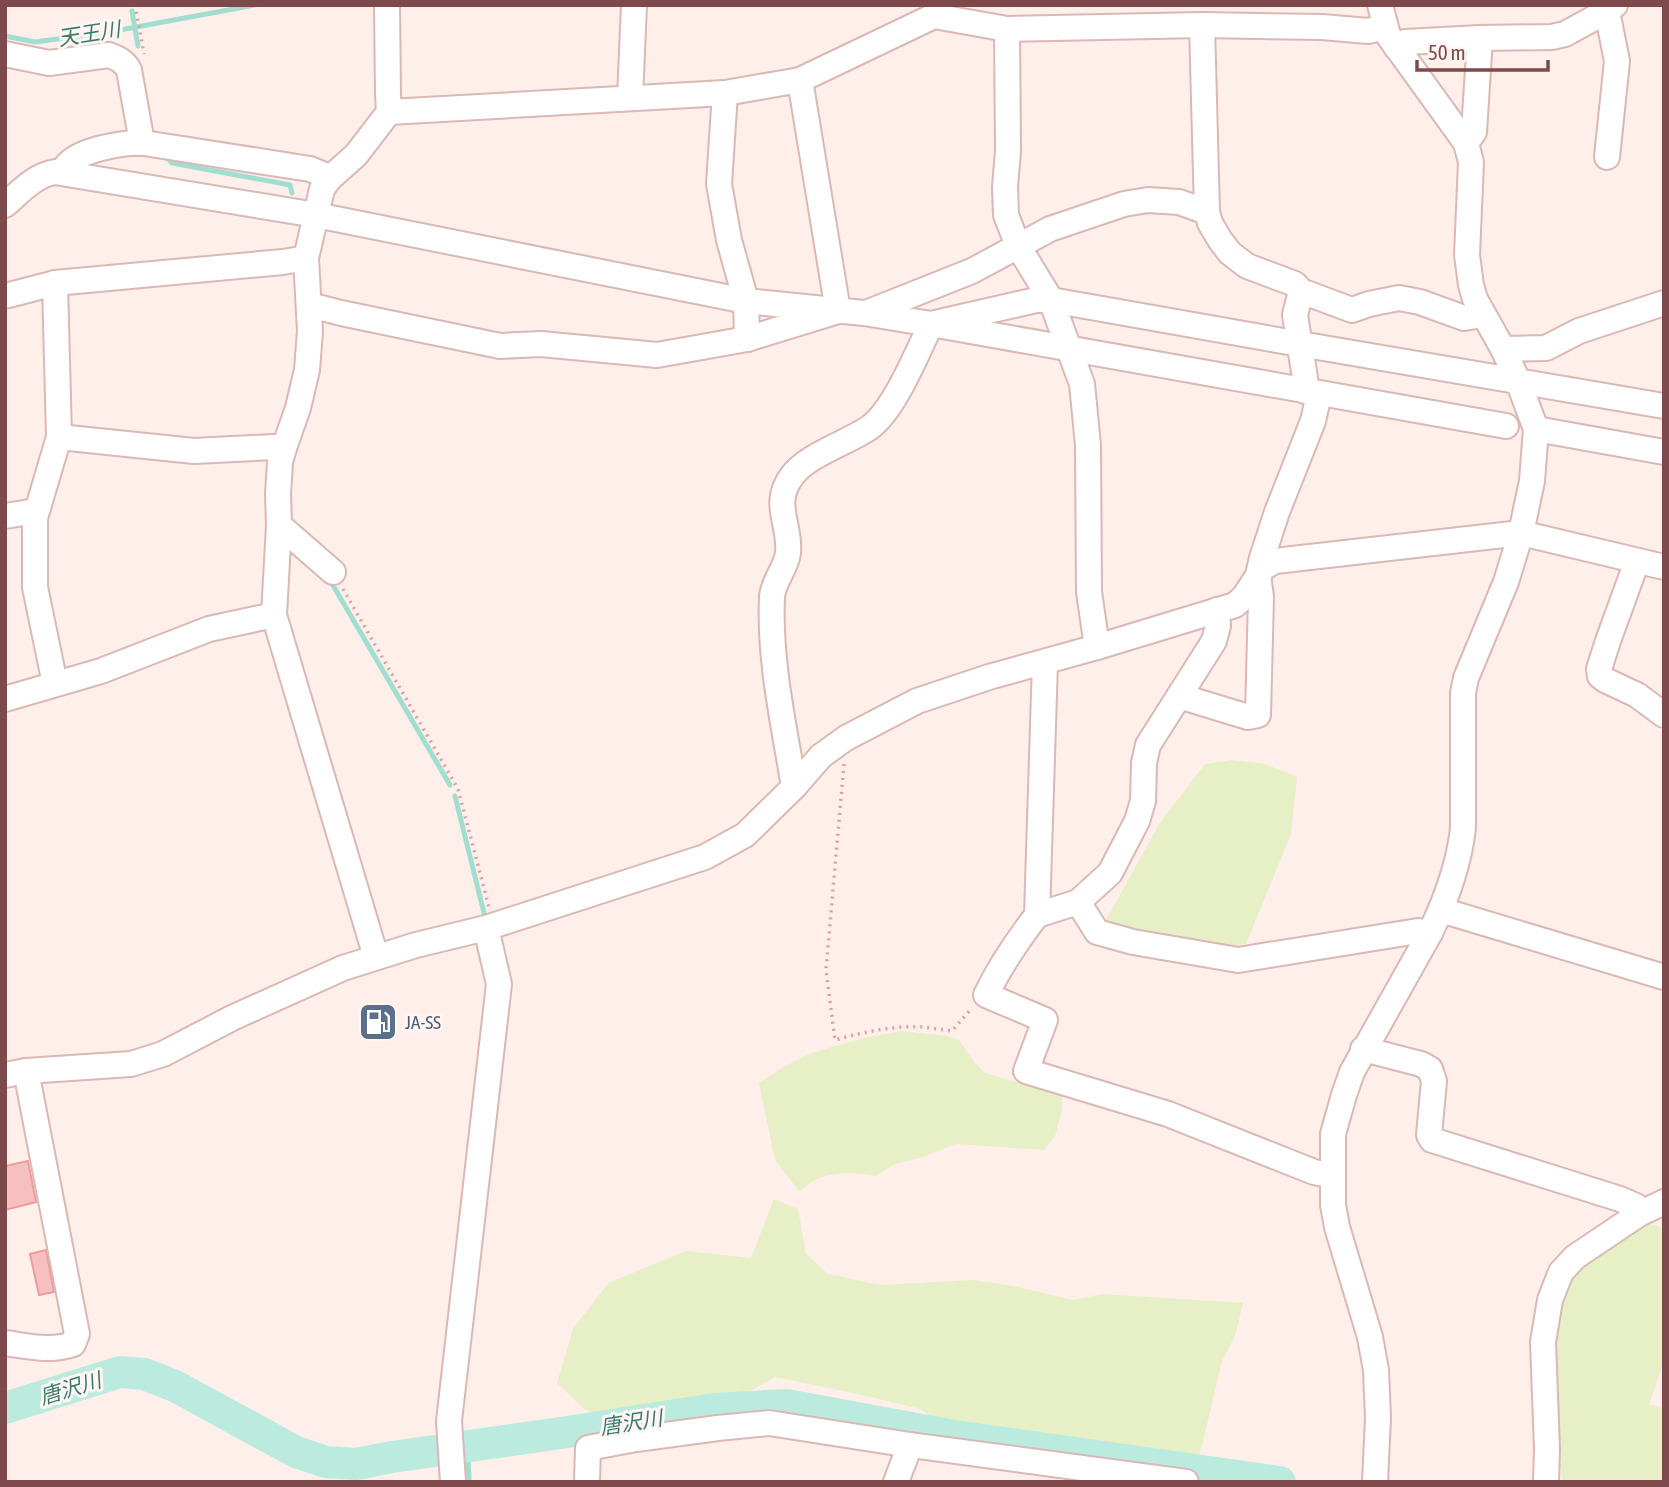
<svg xmlns="http://www.w3.org/2000/svg" width="1669" height="1487" font-family="'Asap Condensed','Noto Sans JP',sans-serif">
  <rect width="100%" height="100%" fill="#feefea"/>
  <g fill="#e6efc6">
    <path d="M1231 760 1265 764 1297 777 1291 834 1246 944 1205 949 1101 929 1159 824 1205 764Z"/>
    <path d="M901 1031 947 1036 959 1040 974 1062 985 1073 1062 1096V1110L1055 1136 1044 1150 956 1144 923 1157 895 1164 876 1176C856 1172 831 1171 813 1181 808 1184 804 1188 799 1191L775 1160 759 1083 785 1066 811 1053 860 1039Z"/>
    <path d="M774 1199 798 1209 806 1254 828 1274 880 1285 973 1280 1013 1286 1073 1300 1102 1294 1243 1303 1235 1336 1222 1361 1198 1462 1084 1454 969 1440 920 1409 867 1396 775 1377 714 1412 621 1424 584 1409 557 1383 573 1329 608 1283 686 1251 751 1258Z"/>
    <path d="M1651 1224 1664 1228V1361L1649 1405 1664 1407V1482H1563L1551 1427 1548 1351 1569 1269 1591 1254Z"/>
  </g>
  <g fill="none" stroke-linecap="round" stroke-linejoin="round">
    <g stroke="#a1decf" stroke-width="5">
      <path d="M132 11 138 46"/>
      <path d="M5 36 35 42 109 32 255 5"/>
      <path d="M164 155 172 163 290 185 292 193"/>
      <path d="M331 582 450 785"/>
      <path d="M455 796 485 917"/>
      <path d="M467 1434 469 1479"/>
    </g>
    <path stroke="#bbebdf" stroke-width="32" d="M5 1408 120 1372 144 1374 175 1386 296 1452 326 1462 356 1464 392 1457 561 1433 714 1409 787 1405 954 1436 1280 1482"/>
  </g>
  <g fill="#f7bfbf" stroke="#eb9d9e" stroke-width="2">
    <path d="M28 1161 36 1202 5 1210V1166Z"/>
    <path d="M46 1250 54 1292 39 1295 30 1254Z"/>
  </g>
  <g fill="none" stroke-linecap="round" stroke-linejoin="round">
    <defs>
      <g id="minor">
        <path d="M1202 25 1207 212"/>
        <path d="M1007 29 1008 151 1005 187 1006 215 1018 246 1051 300 1082 384 1088 445 1089 592 1097 647"/>
        <path d="M1396 47 1405 42 1480 38 1552 37 1565 34 1607 11 1615 5"/>
        <path d="M5 54 49 63 109 55C117 58 124 61 129 70L141 137 144 143"/>
        <path d="M725 93 719 184 729 240 746 301 747 339"/>
        <path d="M630 98 634 5"/>
        <path d="M389 112 725 93 800 80 934 16 1007 29 1202 25 1322 27 1368 31 1385 27"/>
        <path d="M1466 143 1474 132 1480 38"/>
        <path d="M1607 157 1617 61 1607 11"/>
        <path d="M63 173C64 170 66 165 69 163 83 149 125 142 144 143L310 169 322 174 329 179"/>
        <path d="M5 205C20 192 35 175 55 172L316 215 746 301 864 313 931 324 1036 300H1051L1300 344 1664 406"/>
        <path d="M55 283 59 437 35 518V587L55 684"/>
        <path d="M1301 291 1295 315 1305 378V391"/>
        <path d="M5 296 55 283 283 262 306 258"/>
        <path d="M310 305 341 313 500 346 541 344 657 355 747 339 838 311 800 80"/>
        <path d="M866 313 972 271 1050 229 1124 204 1148 200 1179 202 1207 212 1210 223 1220 240 1230 253 1247 266 1295 284 1301 291 1352 310 1369 304 1399 298 1420 302 1464 318 1483 315"/>
        <path d="M1503 349 1546 348 1579 331 1664 303"/>
        <path d="M1536 429 1664 452"/>
        <path d="M59 437 194 451 273 447 284 448"/>
        <path d="M5 516 36 511"/>
        <path d="M279 525 333 572"/>
        <path d="M1637 561 1608 641 1599 669 1600 676 1605 680 1637 695 1664 715"/>
        <path d="M1045 662 1037 915 1078 902 1110 873 1137 821 1143 801 1144 763 1148 745 1214 641 1218 626 1217 610"/>
        <path d="M1179 696 1248 717 1258 715 1261 597 1258 575 1262 558 1277 512 1313 421 1319 394"/>
        <path d="M5 699 101 671 209 629 274 615"/>
        <path d="M794 787C784 725 769 661 772 597 773 581 786 569 788 553 791 524 771 504 792 476 807 455 847 443 869 428 894 411 917 353 931 324L1506 426"/>
        <path d="M1078 902 1097 932 1133 942 1238 960 1418 931 1430 933"/>
        <path d="M1441 910 1664 977"/>
        <path d="M1037 915C1017 941 1000 966 986 995L1045 1020 1026 1071 1168 1114 1314 1172 1333 1176"/>
        <path d="M376 957 274 615 279 525 278 494 280 462 284 448 298 408 307 370 310 331 306 258 322 189 329 179 356 155 389 112 388 94 387 5"/>
        <path d="M1363 1049 1421 1064 1430 1069 1434 1081 1429 1135 1432 1140 1620 1199 1636 1206 1639 1214"/>
        <path d="M5 1075 26 1071 131 1064 163 1054 232 1018 343 968 416 945 486 928 705 857 745 835 794 787 821 756 846 738 917 701 989 677 1097 647 1235 605 1244 597 1263 568 1275 561 1521 533 1664 567"/>
        <path d="M5 1343C28 1346 51 1352 73 1344L77 1334 26 1071"/>
        <path d="M453 1482 449 1421 499 984 486 928"/>
        <path d="M587 1482 588 1448 636 1439 718 1428 769 1423 910 1445 1186 1482"/>
        <path d="M896 1482 910 1445"/>
        <path d="M1375 1482 1378 1418 1376 1370 1370 1337 1337 1227 1333 1205V1134L1344 1095 1352 1072 1430 933C1446 900 1459 865 1463 828V693L1466 678 1506 582 1521 533 1532 481 1536 429 1518 381 1503 349 1475 299 1471 285 1467 255 1471 162 1466 143 1388 35 1380 5"/>
        <path d="M1546 1482 1547 1449 1543 1342 1550 1300 1561 1272 1575 1257 1639 1214 1664 1202"/>
      </g>
    </defs>
    <use href="#minor" stroke="#dab8b5" stroke-width="28"/>
    <g stroke="#dda1a1" stroke-width="3.5" stroke-dasharray="2 5" stroke-linecap="butt">
      <path d="M135 5 144 54"/>
      <path d="M343 589 458 789 489 907"/>
      <path d="M844 764 826 970 835 1040C864 1032 894 1025 924 1027 933 1028 942 1030 952 1031L972 1008"/>
    </g>
    <use href="#minor" stroke="#fff" stroke-width="24"/>
  </g>
  <defs>
    <symbol id="fuel-square" viewBox="-11 -11 22 22"><rect x="-9" y="-9" width="18" height="18" rx="4" fill="#5c6f8a" stroke="#fff5f3"/><path d="M-5.5-6h7V0h2V4h1.3V-2.5L3-4.5l.8-.8L6-3V5H2.5V1h-1V6h-7ZM-4.2-4.7v3.2H.2V-4.7Z" fill="#fff"/></symbol>
  </defs>
  <g fill-rule="evenodd">
    <use href="#fuel-square" x="356" y="1000" width="44" height="44"/>
  </g>
  <g text-anchor="middle" dominant-baseline="central" stroke-width="6" stroke-linejoin="round" paint-order="stroke">
    <g font-size="19" fill="#4e5e75" stroke="#fff5f3" text-anchor="start">
      <text x="405" y="1022">JA-SS</text>
    </g>
    <g font-size="21" font-style="italic" fill="#387b6c" stroke="#fff5f3">
      <text transform="translate(89 33) rotate(-9)">天王川</text>
      <text transform="translate(70 1388) rotate(-17)">唐沢川</text>
      <text transform="translate(631 1422) rotate(-9)">唐沢川</text>
    </g>
  </g>
  <rect width="1669" height="1487" fill="none" stroke="#7d494b" stroke-width="14"/>
  <path d="M1417 60v10h131v-10" fill="none" stroke="#7d494b" stroke-width="3.5"/>
  <text x="1428" y="60" font-size="21" fill="#7d494b" stroke="#fff5f3" stroke-width="5" paint-order="stroke">50 m</text>
</svg>
